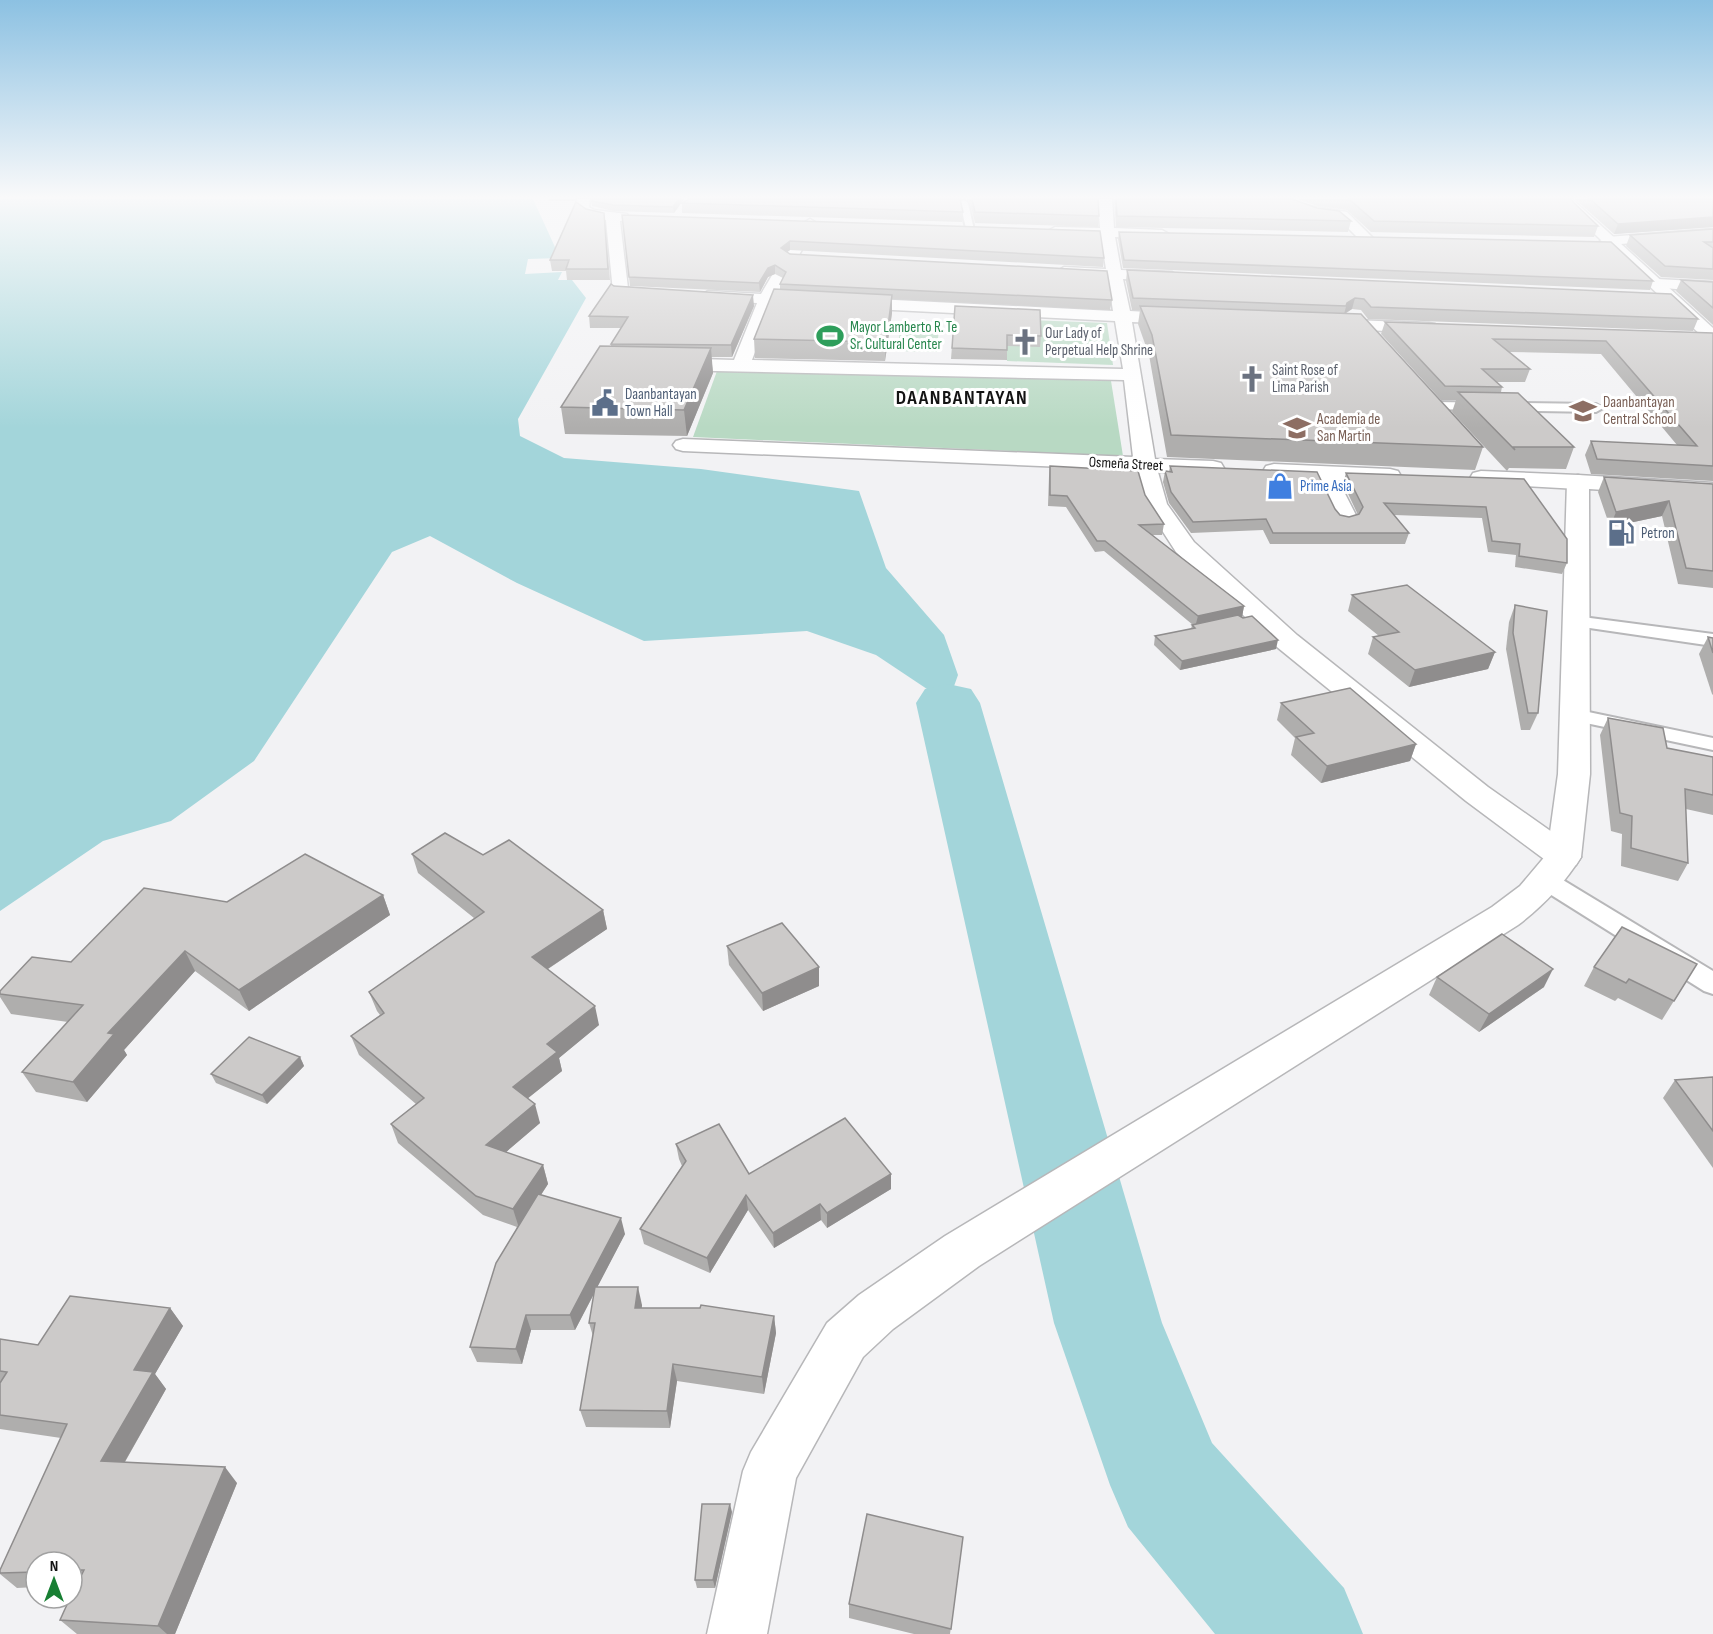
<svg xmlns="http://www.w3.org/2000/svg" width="1713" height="1634" font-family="'Sofia Sans Condensed',sans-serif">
  <rect width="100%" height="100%" fill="#f2f2f4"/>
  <g fill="#b8d9c3">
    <path d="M1005 319 1107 323 1113 365 1007 361Z"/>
    <path d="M901 325 939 326 937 352 897 351Z"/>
    <path d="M717 371 1111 381 1123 456 693 437Z"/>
  </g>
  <path fill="#a3d5da" d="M0 199H533L560 258 528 259 525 274 562 272 558 280H572L586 298 518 419 520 436 564 458 701 469 859 491 886 568 944 635 958 675 948 703 876 655 807 631 644 641 517 583 430 536 392 552 254 761 171 821 103 841 0 911Z"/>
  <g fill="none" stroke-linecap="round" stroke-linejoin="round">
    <path fill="#a3d5da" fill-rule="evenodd" d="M948 684 971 689 980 703 1162 1323 1212 1443 1344 1588 1363 1634H1215L1128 1527 1110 1485 1054 1323 916 703 925 689Z"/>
    <defs>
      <g id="service">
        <path d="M964 200 968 203 974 230 966 228 960 203Z"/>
        <path d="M1435 402 1596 404 1603 408 1596 412 1430 409 1428 406Z"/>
        <path d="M1575 616 1713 634V646L1569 625 1566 621 1569 617Z"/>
        <path d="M1574 709 1713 738V750L1567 719 1564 715 1567 711Z"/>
        <path d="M1545 872 1553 874 1713 971V994L1704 991 1537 886 1533 880 1537 874Z"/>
      </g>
      <g id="minor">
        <path d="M577 199H590L589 207 594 210 627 214 629 217 627 220 620 221 628 288 665 291 667 294 665 297 615 295 613 292 606 220 585 217 575 208Z"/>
        <path d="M1098 199H1112L1114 228 1162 230 1169 234 1162 238 1115 237 1121 270 1172 272 1180 277 1172 282 1123 279 1130 311 1184 314 1190 315 1192 319 1190 323 1184 324 1132 322 1155 459 1213 461 1221 463 1224 468 1221 473 1213 475 1158 472 1167 504 1194 542 1297 635 1488 787 1576 849 1581 857 1576 865 1564 868 1552 865 1466 801 1277 647 1176 552 1145 504 1136 470 683 451 676 449 673 445 676 441 683 439 1133 457 1124 380 667 370 661 368 658 364 661 360 667 358 734 360 757 303 708 301 700 296 708 291 761 294 803 223 810 219 817 223 777 294 1113 311 1108 279 1064 277 1056 272 1064 267 1106 269 1101 237 1055 235 1048 231 1055 227 1100 228ZM773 304 1115 321 1123 369 752 360Z"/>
        <path d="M1309 206 1347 212 1374 239 1372 242H1362L1338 218 1304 213 1302 210 1304 207Z"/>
        <path d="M1713 229V237L1607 245 1600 241 1607 237Z"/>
        <path d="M1657 279 1713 282V292L1651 287 1649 284 1651 281Z"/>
        <path d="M1328 319 1429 323 1435 324 1438 328 1435 332 1429 333 1322 328 1319 324 1322 320Z"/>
        <path d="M1274 464 1390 469 1398 471 1401 476 1398 481 1390 483 1338 480 1358 519 1354 524 1346 526 1338 524 1334 519 1316 479 1266 476 1263 471 1266 466Z"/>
        <path d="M1481 471 1578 475 1586 477 1589 482 1586 487 1578 489 1473 483 1470 478 1473 473Z"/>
      </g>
      <g id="secondary">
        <path d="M1558 199H1572L1713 328V342L1707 341Z"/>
        <path d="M1578 475 1713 483V497L1589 489 1590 774 1581 857C1564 884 1543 906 1518 925L979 1266 893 1329 863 1357 796 1478 767 1634H707L743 1471 751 1452 827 1323 859 1295 945 1236 1492 907 1520 886 1547 854 1558 774 1567 482 1570 477Z"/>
      </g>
    </defs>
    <use href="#service" stroke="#b7b7b9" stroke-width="4"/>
    <use href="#minor" stroke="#b7b7b9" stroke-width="3"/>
    <use href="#secondary" stroke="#b7b7b9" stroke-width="3"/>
    <use href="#service" fill="#fff" fill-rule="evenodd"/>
    <use href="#minor" fill="#fff" fill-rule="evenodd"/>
    <use href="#secondary" fill="#fff" fill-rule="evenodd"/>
  </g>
  <g fill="#afaead">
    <path d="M548 199H575L574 201H549Z"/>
    <path d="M591 199H684L674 213 613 211 592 206Z"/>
    <path d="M962 199 960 201 963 212 962 222 682 213V203Z"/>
    <path d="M966 199H1098L1099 216 1098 227 975 223 970 203Z"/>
    <path d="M1114 199H1295L1293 200 1351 221 1348 232 1116 227Z"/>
    <path d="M1297 199H1570L1598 226 1594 237 1371 232 1347 210 1318 206Z"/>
    <path d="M1575 199H1713V227L1614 234Z"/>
    <path d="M586 209 604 213 610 280H567L566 271H552L550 260Z"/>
    <path d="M622 215 1104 258 1103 267 790 250 787 252 790 254 1112 300 1110 310 892 299V313L885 361 755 358 754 339 780 289V284L783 278 775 274 768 277 760 292 630 286Z"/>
    <path d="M1713 229V280L1661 277 1626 246 1630 235Z"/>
    <path d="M1119 232 1653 281 1650 290 1123 268 1118 239Z"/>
    <path d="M1127 270 1698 319 1693 331 1368 319 1361 310 1352 309 1345 314 1483 447 1475 470 1167 457 1149 355 1138 324 1140 310H1132L1126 281Z"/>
    <path d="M1681 280 1713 282V325L1676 291Z"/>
    <path d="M754 306 732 357H711L713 373 687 436 565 434 561 407 611 346V344L621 328H590L589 316Z"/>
    <path d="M955 306 1041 336 1040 347 1007 346V360L951 359Z"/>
    <path d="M1385 322 1713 333V481L1591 474 1585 455 1591 441 1677 445 1601 354 1509 352 1530 369 1525 382H1497L1502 387 1501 392 1574 447 1566 469 1509 468 1507 471 1452 412 1456 400H1441L1381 334Z"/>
    <path d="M1050 466 1145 495 1164 524 1162 535H1152L1244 606 1242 617 1276 649 1180 670 1154 645 1155 636 1191 629 1192 625H1193L1104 551 1095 552 1066 507 1048 506 1049 476Z"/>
    <path d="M1170 466 1335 509 1340 515 1349 517 1358 515 1343 483 1346 473 1524 479 1567 563 1562 574 1515 567 1516 555 1488 552 1482 518 1394 515 1409 533 1405 544H1270L1263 530 1191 533 1169 503 1163 482 1165 471 1169 472Z"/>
    <path d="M1604 477 1713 484V588L1678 584 1662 516 1610 527 1598 492Z"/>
    <path d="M1352 595 1495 652 1488 669 1409 687 1368 654 1373 637 1379 636 1348 611Z"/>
    <path d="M1515 605 1538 713 1530 730H1521L1506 649 1509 622Z"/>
    <path d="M1708 637 1713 638V695L1712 694 1699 654Z"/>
    <path d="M1281 703 1416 744 1410 761 1321 783 1291 755 1295 738 1277 720Z"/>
    <path d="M1608 718 1667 748 1713 757V815L1686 809 1688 863 1678 881 1621 866 1622 834 1611 831 1600 735Z"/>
    <path d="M412 854 483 855 603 910 607 929 548 969 599 1025 559 1058 562 1071 527 1099 540 1123 506 1152 543 1165 548 1184 541 1195 625 1234 597 1287 642 1305V1308L774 1316 776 1333 764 1394 677 1381 670 1428 586 1427 580 1410 593 1336 589 1323 595 1292 575 1330H531L522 1364 477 1362 470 1347 517 1227 483 1215 398 1143 391 1124 416 1104 359 1055 351 1036 380 1015 377 1011 369 992 474 918 418 873Z"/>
    <path d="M383 895 390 915 249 1011 195 971 124 1050 127 1055 87 1102 36 1092 22 1072 68 1022 11 1014 0 997V991L71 962 227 902Z"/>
    <path d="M727 946 819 986 763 1011 729 965Z"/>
    <path d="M1697 964 1662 1020 1618 998 1615 1001 1584 986 1594 967Z"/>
    <path d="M1437 977 1544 987 1479 1032 1429 995Z"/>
    <path d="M300 1057 304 1066 267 1104 216 1083 211 1074Z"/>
    <path d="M1713 1077V1168L1663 1098 1675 1080Z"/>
    <path d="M676 1144 749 1174 891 1189 827 1228 821 1220 774 1248 748 1210 710 1273 644 1244 640 1229 682 1166 679 1159Z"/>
    <path d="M170 1308 183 1326 155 1374 166 1389 125 1462 237 1483 175 1634H77L60 1620 76 1586H72V1562H36V1587L17 1588 0 1574V1570L61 1438 0 1429V1339L38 1345Z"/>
    <path d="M732 1512 715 1588H697L695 1580Z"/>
    <path d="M963 1537 950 1634H914L849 1618V1604Z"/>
  </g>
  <g fill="#8f8d8d">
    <path d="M679 199H684L674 213 673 207Z"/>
    <path d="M1713 217V227L1614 234 1618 224Z"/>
    <path d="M790 241V250L781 257V248Z"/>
    <path d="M775 265V274L768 277 760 292 759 283 768 268Z"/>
    <path d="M753 295 754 306 732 357 731 345Z"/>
    <path d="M892 295V313L885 361 886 342Z"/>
    <path d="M1355 298 1352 309 1344 314 1347 303Z"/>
    <path d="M711 348 713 373 687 436 684 410Z"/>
    <path d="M1669 501 1662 516 1610 527 1616 512Z"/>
    <path d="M1244 606 1242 617 1195 627 1198 616Z"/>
    <path d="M1278 640 1276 649 1180 670 1182 661Z"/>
    <path d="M1495 652 1488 669 1409 687 1415 670Z"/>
    <path d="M1416 744 1410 761 1321 783 1327 766Z"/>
    <path d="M383 895 390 915 249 1011 239 990Z"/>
    <path d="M603 910 607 929 537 976 532 957Z"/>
    <path d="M185 951 195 971 124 1050 127 1055 87 1102 73 1082 108 1033Z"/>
    <path d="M819 967V986L763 1011 762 993Z"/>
    <path d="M1553 969 1544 987 1479 1032 1489 1014Z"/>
    <path d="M595 1006 599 1025 559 1058 562 1071 518 1106 513 1087 547 1044Z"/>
    <path d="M300 1057 304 1066 267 1104 262 1095Z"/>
    <path d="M535 1104 540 1123 492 1164 486 1145Z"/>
    <path d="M543 1165 548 1184 519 1228 513 1209Z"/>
    <path d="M891 1174V1189L827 1228V1213Z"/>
    <path d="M746 1195 748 1210 710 1273 707 1258Z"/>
    <path d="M820 1204 821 1220 774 1248 773 1233Z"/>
    <path d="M621 1218 625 1234 575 1330 570 1315Z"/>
    <path d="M638 1287 642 1305 639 1326 635 1308Z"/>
    <path d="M170 1308 183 1326 155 1374 166 1389 116 1477 101 1461 134 1370Z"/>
    <path d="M526 1315 531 1330 522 1364 516 1349Z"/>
    <path d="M774 1316 776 1333 764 1394 762 1377Z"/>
    <path d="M673 1364 677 1381 670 1428 667 1411Z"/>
    <path d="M225 1467 237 1483 175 1634H167L158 1626Z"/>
    <path d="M730 1504 732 1512 715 1588 713 1580Z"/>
  </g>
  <g fill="#cccac9" stroke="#8f8d8d" stroke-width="1.5">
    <path d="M591 199H679L673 207 613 205 592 201Z"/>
    <path d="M689 199H960L963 212 682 203Z"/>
    <path d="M972 199H1098L1099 216 975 212Z"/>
    <path d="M1116 199H1292L1317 208 1339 211 1351 221 1117 216Z"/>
    <path d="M1348 199H1570L1598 226 1374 221 1350 200Z"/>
    <path d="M1590 199H1713V217L1618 224Z"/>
    <path d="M576 202 586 209 604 213 608 269H566L569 260H550Z"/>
    <path d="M622 215 1100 231 1104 258 790 241 781 248 790 254 1107 271 1112 300 780 284 786 272 775 265 768 268 759 283 629 277Z"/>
    <path d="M1713 229V242H1704L1713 248V269L1665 266 1630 235Z"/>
    <path d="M1119 232 1611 242 1653 281 1124 260Z"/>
    <path d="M1127 270 1671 294 1698 319 1371 307 1364 299 1355 298 1347 303 1346 306 1133 298Z"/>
    <path d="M1681 280 1713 282V308Z"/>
    <path d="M611 284 614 286 753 295 731 345 611 344 628 317 589 316Z"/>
    <path d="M774 289 892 295 886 342 754 339Z"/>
    <path d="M955 306 1040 310 1041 336 1007 335V350L952 348Z"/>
    <path d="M1140 306 1361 314 1483 447 1171 435 1152 335Z"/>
    <path d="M1385 322 1713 333V466L1597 459 1591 441 1697 446 1606 341 1493 339 1530 369H1482L1502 387 1445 386Z"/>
    <path d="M600 346 711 348 684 410 561 407Z"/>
    <path d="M1458 392 1518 393 1574 447H1513L1515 450Z"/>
    <path d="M1050 466 1138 471 1145 495 1164 524 1139 525 1244 606 1198 616 1105 541H1097L1067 496 1050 495Z"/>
    <path d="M1170 466 1317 472 1335 509 1340 515 1349 517 1359 514 1363 507 1346 473 1524 479 1567 539V563L1519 556 1520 544 1492 541 1486 507 1384 503 1409 533H1273L1266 519 1193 522 1171 492 1165 471 1172 472Z"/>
    <path d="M1604 477 1713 484V571L1686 568 1669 501 1616 512Z"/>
    <path d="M1407 585 1495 652 1415 670 1373 637 1399 632 1352 595Z"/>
    <path d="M1515 605 1547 611 1538 713H1528L1513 633Z"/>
    <path d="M1238 615 1243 618 1252 616 1278 640 1182 661 1155 636 1195 628 1192 625Z"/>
    <path d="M1708 637 1713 638V653Z"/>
    <path d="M1350 688 1416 744 1327 766 1296 737 1314 733 1281 703Z"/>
    <path d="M1608 718 1663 728 1667 748 1713 757V795L1685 789 1688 863 1631 848 1632 816 1620 813Z"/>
    <path d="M445 833 483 855 509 840 603 910 532 957 595 1006 547 1044 557 1052 513 1087 535 1104 486 1145 543 1165 513 1209 476 1196 391 1124 424 1098 351 1036 384 1013 369 992 484 912 412 854Z"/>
    <path d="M305 854 383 895 239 990 185 951 108 1033 114 1034 73 1082 22 1072 83 1005 0 994V991L32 957 71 962 144 888 227 902Z"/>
    <path d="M782 923 819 967 762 993 727 946Z"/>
    <path d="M1622 927 1697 964 1674 1001 1629 979 1626 983 1594 967Z"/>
    <path d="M1502 934 1553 969 1489 1014 1437 977Z"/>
    <path d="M249 1037 300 1057 262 1095 211 1074Z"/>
    <path d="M1713 1077V1131L1675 1080Z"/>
    <path d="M845 1118 891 1174 827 1213 820 1204 773 1233 746 1195 707 1258 640 1229 686 1161 676 1144 719 1124 749 1174Z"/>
    <path d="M538 1194 621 1218 570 1315H526L516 1349 470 1347 496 1263Z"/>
    <path d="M595 1287H638L635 1308H700L701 1305 774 1316 762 1377 673 1364 667 1411 580 1410 595 1323H589Z"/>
    <path d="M70 1296 170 1308 134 1370 153 1372 101 1461 225 1467 158 1626 60 1620 70 1598H72V1594L84 1570H72V1562H36V1572L0 1573V1570L67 1424 0 1415V1383L7 1372 0 1371V1339L38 1345Z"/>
    <path d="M702 1504H730L713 1580H695Z"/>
    <path d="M867 1514 963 1537 951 1629 849 1604Z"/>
  </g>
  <linearGradient id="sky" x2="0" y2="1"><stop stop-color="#8cc1e2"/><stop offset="0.46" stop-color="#f9f9fa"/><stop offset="1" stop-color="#f9f9fa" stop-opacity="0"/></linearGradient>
  <rect width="1713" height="428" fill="url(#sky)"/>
  <defs>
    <symbol id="stadium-bare" viewBox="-9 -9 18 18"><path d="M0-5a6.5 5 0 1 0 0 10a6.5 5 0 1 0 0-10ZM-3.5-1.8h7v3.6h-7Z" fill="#2e9e5b" stroke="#fff" stroke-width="2.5" paint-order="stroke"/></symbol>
    <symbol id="church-bare" viewBox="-9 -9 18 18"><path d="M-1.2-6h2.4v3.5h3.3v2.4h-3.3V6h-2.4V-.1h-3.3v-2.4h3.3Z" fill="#6b7280" stroke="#fff" stroke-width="2.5" paint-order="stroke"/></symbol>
    <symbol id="civic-bare" viewBox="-9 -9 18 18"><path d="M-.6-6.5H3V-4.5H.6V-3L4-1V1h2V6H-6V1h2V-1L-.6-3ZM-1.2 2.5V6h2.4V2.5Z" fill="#5c6f8a" stroke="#fff" stroke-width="2.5" paint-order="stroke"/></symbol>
    <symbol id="school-bare" viewBox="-9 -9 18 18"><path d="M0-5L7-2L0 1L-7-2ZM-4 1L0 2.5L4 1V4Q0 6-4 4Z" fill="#8d6e63" stroke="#fff" stroke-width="2.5" paint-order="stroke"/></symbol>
    <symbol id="shop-bare" viewBox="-9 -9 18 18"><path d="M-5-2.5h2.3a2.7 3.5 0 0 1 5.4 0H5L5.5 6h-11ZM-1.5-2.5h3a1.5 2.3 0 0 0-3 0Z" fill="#3f7fe0" stroke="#fff" stroke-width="2.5" paint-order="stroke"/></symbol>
    <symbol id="fuel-bare" viewBox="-9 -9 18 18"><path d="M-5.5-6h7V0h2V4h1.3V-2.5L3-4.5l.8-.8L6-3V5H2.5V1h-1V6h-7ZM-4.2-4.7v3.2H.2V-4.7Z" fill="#5c6f8a" stroke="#fff" stroke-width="2.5" paint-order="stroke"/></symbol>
  </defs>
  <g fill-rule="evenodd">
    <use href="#stadium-bare" x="811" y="317" width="38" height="38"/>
    <use href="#church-bare" x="1006" y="323" width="38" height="38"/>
    <use href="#church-bare" x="1233" y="360" width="38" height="38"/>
    <use href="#civic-bare" x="586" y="384" width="38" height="38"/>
    <use href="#school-bare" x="1564" y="392" width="38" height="38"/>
    <use href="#school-bare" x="1278" y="409" width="38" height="38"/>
    <use href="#shop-bare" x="1261" y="467" width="38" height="38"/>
    <use href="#fuel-bare" x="1602" y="514" width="38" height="38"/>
  </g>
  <g text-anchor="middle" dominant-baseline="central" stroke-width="6" stroke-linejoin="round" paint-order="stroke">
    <g font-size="15" fill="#27864d" stroke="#fff" text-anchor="start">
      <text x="850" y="327">Mayor Lamberto R. Te<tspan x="850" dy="17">Sr. Cultural Center</tspan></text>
    </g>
    <g font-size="15" fill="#5b616d" stroke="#fff" text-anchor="start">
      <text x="1045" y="333">Our Lady of<tspan x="1045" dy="17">Perpetual Help Shrine</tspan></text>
      <text x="1272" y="370">Saint Rose of<tspan x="1272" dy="17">Lima Parish</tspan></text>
    </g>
    <g font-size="15" fill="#4e5e75" stroke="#fff" text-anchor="start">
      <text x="625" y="394">Daanbantayan<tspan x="625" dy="17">Town Hall</tspan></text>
      <text x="1641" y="533">Petron</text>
    </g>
    <g font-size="15" fill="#785e54" stroke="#fff" text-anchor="start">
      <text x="1603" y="402">Daanbantayan<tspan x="1603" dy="17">Central School</tspan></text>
      <text x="1317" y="419">Academia de<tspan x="1317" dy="17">San Martin</tspan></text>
    </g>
    <g font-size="15" fill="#131313" stroke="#fff">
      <text transform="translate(1126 464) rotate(3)">Osmeña Street</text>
    </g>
    <g font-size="15" fill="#366cbe" stroke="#fff" text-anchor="start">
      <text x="1300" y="486">Prime Asia</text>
    </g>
    <g font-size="20" font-weight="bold" letter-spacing="1.5" fill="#131313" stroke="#fff">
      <text x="962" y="398">DAANBANTAYAN</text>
    </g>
  </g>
  <g transform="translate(54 1580)"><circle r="28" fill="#ffffff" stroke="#a1a1a1" stroke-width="1.5"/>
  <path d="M0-4.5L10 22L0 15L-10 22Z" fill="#187f33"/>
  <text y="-9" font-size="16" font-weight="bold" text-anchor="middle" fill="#131313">N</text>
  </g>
</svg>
